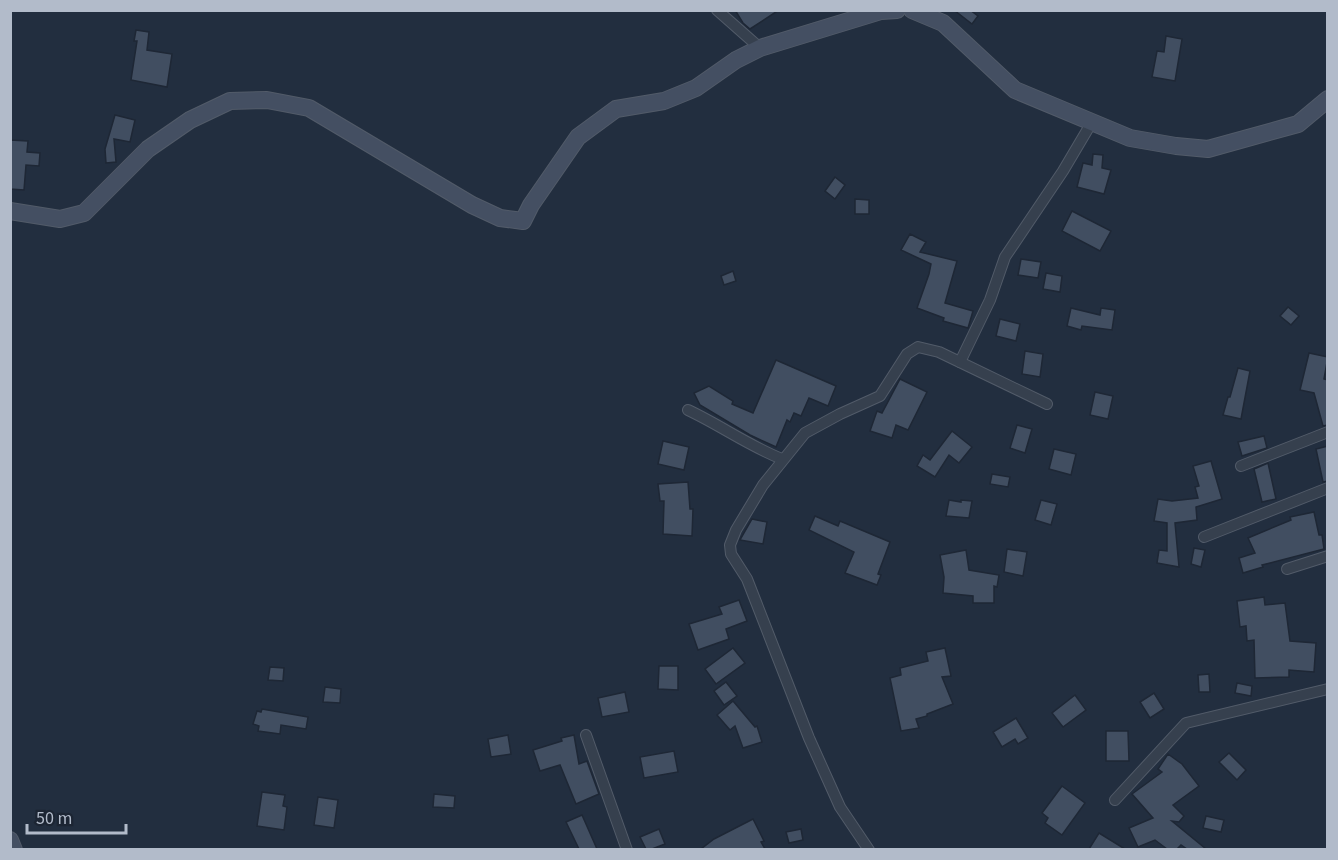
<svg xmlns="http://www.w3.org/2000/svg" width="1338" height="860" font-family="'Source Sans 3',sans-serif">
  <rect width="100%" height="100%" fill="#222e3f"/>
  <g fill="#414e61" stroke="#1e2735" stroke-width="1.5">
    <path d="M735 10H779L750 29 743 23Z"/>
    <path d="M954 10H970L978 16 972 24Z"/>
    <path d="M136 30 149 32 147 50 172 54 167 87 131 80 137 41H134Z"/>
    <path d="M1166 36 1182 39 1175 81 1152 77 1157 51 1164 52Z"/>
    <path d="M115 115 135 120 130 142 114 139 116 162 106 163 105 149Z"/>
    <path d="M10 140 28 141 27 152 40 153 39 166 26 165 24 190 10 189Z"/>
    <path d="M1093 154 1103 155 1102 168 1111 170 1104 194 1077 187 1083 163 1092 165Z"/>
    <path d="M835 177 845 185 835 199 825 191Z"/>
    <path d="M855 199 869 200V214H855Z"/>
    <path d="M1072 211 1111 231 1100 251 1062 231Z"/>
    <path d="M910 234 926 242 920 252 957 261 945 303 973 311 968 328 943 321 944 318 917 308 929 274 931 264 901 250Z"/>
    <path d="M1021 259 1041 262 1038 278 1018 275Z"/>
    <path d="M733 271 736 281 724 285 721 276Z"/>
    <path d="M1046 273 1062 276 1060 292 1043 289Z"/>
    <path d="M1288 307 1299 316 1291 325 1280 316Z"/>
    <path d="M1071 308 1100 315 1101 308 1115 310 1112 330 1082 326 1081 330 1067 326Z"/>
    <path d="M1000 319 1020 324 1016 341 996 336Z"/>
    <path d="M1025 351 1043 354 1040 377 1022 374Z"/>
    <path d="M1309 353 1328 357 1324 379 1328 380V425L1323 426 1314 393 1300 390Z"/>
    <path d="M776 360 836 386 828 406 809 398 801 416 794 413 790 422 787 420 776 447 750 435 700 405 694 393 709 386 733 401 732 404 753 413Z"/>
    <path d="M1238 368 1250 371 1241 419 1223 415 1228 397H1230Z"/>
    <path d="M900 379 927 392 908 430 896 425 892 438 870 431 877 411 882 413Z"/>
    <path d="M1095 392 1113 396 1108 419 1090 415Z"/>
    <path d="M1017 425 1032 429 1025 453 1010 448Z"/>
    <path d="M952 431 972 447 959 463 949 455 935 477 917 466 923 455 930 460Z"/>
    <path d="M1264 436 1267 448 1242 456 1238 442Z"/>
    <path d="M663 441 689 447 684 470 658 464Z"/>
    <path d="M1328 446V481L1323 482 1316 449Z"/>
    <path d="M1054 449 1076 454 1071 475 1049 469Z"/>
    <path d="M1211 461 1222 499 1196 507 1197 520 1175 523 1179 567 1157 563 1159 550 1167 551V523L1154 521 1158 499 1172 501 1198 498 1195 487 1199 486 1193 466Z"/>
    <path d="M1268 463 1276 499 1262 502 1254 469Z"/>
    <path d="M992 474 1010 477 1008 487 990 484Z"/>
    <path d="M688 482 690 509H693L692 536 663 534 664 501H660L658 484Z"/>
    <path d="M949 500 961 502V500L972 501 969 518 946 516Z"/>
    <path d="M1041 500 1057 504 1051 525 1035 520Z"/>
    <path d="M1314 512 1319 535H1322L1324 549 1262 565 1263 567 1243 573 1239 558 1255 553 1248 538 1291 520 1290 517Z"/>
    <path d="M815 516 838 526 840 521 890 542 878 574 881 575 877 585 845 573 854 552 809 530Z"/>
    <path d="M752 519 767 522 763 544 740 540Z"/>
    <path d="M1194 548 1205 550 1201 567 1191 564Z"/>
    <path d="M1007 549 1027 552 1023 576 1004 572Z"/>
    <path d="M966 550 969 570 999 575 997 587 994 586V603H973V596L943 593 944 577 940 555Z"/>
    <path d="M1264 597 1265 605 1285 603 1290 641 1316 643 1314 672 1289 670V677L1255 678 1254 640 1247 641 1246 626 1240 627 1237 601Z"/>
    <path d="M739 600 747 621 726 629 729 639 698 650 689 624 722 614 719 607Z"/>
    <path d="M733 648 745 663 716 684 705 669Z"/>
    <path d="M945 648 951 676 942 677 953 704 927 714V716L916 719 919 728 901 731 890 678 901 675 900 668 928 661 926 652Z"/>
    <path d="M659 666H678V690L658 689Z"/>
    <path d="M270 667 284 668 283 681 268 680Z"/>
    <path d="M1209 674 1210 692H1199L1198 675Z"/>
    <path d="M726 682 737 696 724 705 714 691Z"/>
    <path d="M1237 683 1252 686 1251 696 1235 693Z"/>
    <path d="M325 687 341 689 340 703 323 702Z"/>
    <path d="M625 692 629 712 602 717 598 698Z"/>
    <path d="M1154 693 1164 709 1150 718 1140 702Z"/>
    <path d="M1075 695 1086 710 1063 727 1052 713Z"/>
    <path d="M733 701 755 727 757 726 762 742 743 748 735 726 730 730 717 715Z"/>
    <path d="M262 709 308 717 306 729 281 725 280 734 258 731 259 726 253 724 257 711 261 712Z"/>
    <path d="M1016 718 1028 738 1018 744 1015 739 1002 747 993 732Z"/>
    <path d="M1106 731H1128L1129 761H1106Z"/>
    <path d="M508 735 511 754 491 757 488 739Z"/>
    <path d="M574 735 579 764 587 761 599 794 576 804 560 765 540 771 533 750 562 741 561 738Z"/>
    <path d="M674 751 678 772 644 778 640 757Z"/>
    <path d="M1229 753 1246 770 1237 780 1219 762Z"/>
    <path d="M1168 754 1182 764 1199 786 1173 805 1184 816 1179 822 1172 821 1206 849H1187L1181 845 1177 849H1167L1155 840 1138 847 1129 828 1153 818 1132 794 1162 772 1158 769Z"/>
    <path d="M1062 786 1085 803 1062 835 1045 823 1048 818 1042 813Z"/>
    <path d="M262 792 285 795 283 806 287 807 284 830 257 826Z"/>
    <path d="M434 794 455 796 454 808 433 807Z"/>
    <path d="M318 797 338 800 334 828 314 825Z"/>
    <path d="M582 815 597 849H579L566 822Z"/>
    <path d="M1206 816 1224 820 1221 832 1203 828Z"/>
    <path d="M753 819 764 841 761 842 765 849H701L714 839Z"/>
    <path d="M659 829 665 844 652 849H646L640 837Z"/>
    <path d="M801 829 803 840 789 843 786 832Z"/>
    <path d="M1099 833 1125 849H1089Z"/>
  </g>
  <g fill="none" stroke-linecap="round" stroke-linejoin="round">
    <defs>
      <g id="minor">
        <path d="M717 10 760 48"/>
        <path d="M960 362 990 300 1005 257 1063 171 1092 122"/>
        <path d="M688 410C720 425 749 446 782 459"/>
        <path d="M1241 466 1328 432"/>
        <path d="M1204 537 1328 488"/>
        <path d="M1287 569 1328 556"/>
        <path d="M586 735 627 850"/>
        <path d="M1115 800 1186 723 1328 689"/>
        <path d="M869 850 840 807 809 738 747 579 731 554 730 545 736 530 763 485 805 433 840 414 880 396 907 354 918 347 939 352 1047 404"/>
      </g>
      <g id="secondary">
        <path d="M912 10 943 23 1015 90 1130 138 1176 146 1208 149 1298 124 1328 99"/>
        <path d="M10 211 60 219 84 213 148 149 190 120 230 101 267 100 309 108 472 205 500 218 523 221 531 205 578 137 616 109 664 101 696 88 736 60 760 48 881 11 897 10"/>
        <path d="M10 840 14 850"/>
      </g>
    </defs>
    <use href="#minor" stroke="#525b69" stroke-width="12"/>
    <use href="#secondary" stroke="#525b69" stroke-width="18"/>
    <use href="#minor" stroke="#36404e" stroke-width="10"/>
    <use href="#secondary" stroke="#444f62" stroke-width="16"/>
  </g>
  <rect width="1338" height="860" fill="none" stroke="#b2bbca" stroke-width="24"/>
  <path d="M27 824v9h99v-9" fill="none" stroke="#b2bbca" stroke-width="3"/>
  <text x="36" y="824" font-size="18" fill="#b2bbca" stroke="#1c2533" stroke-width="4.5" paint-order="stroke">50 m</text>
</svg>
